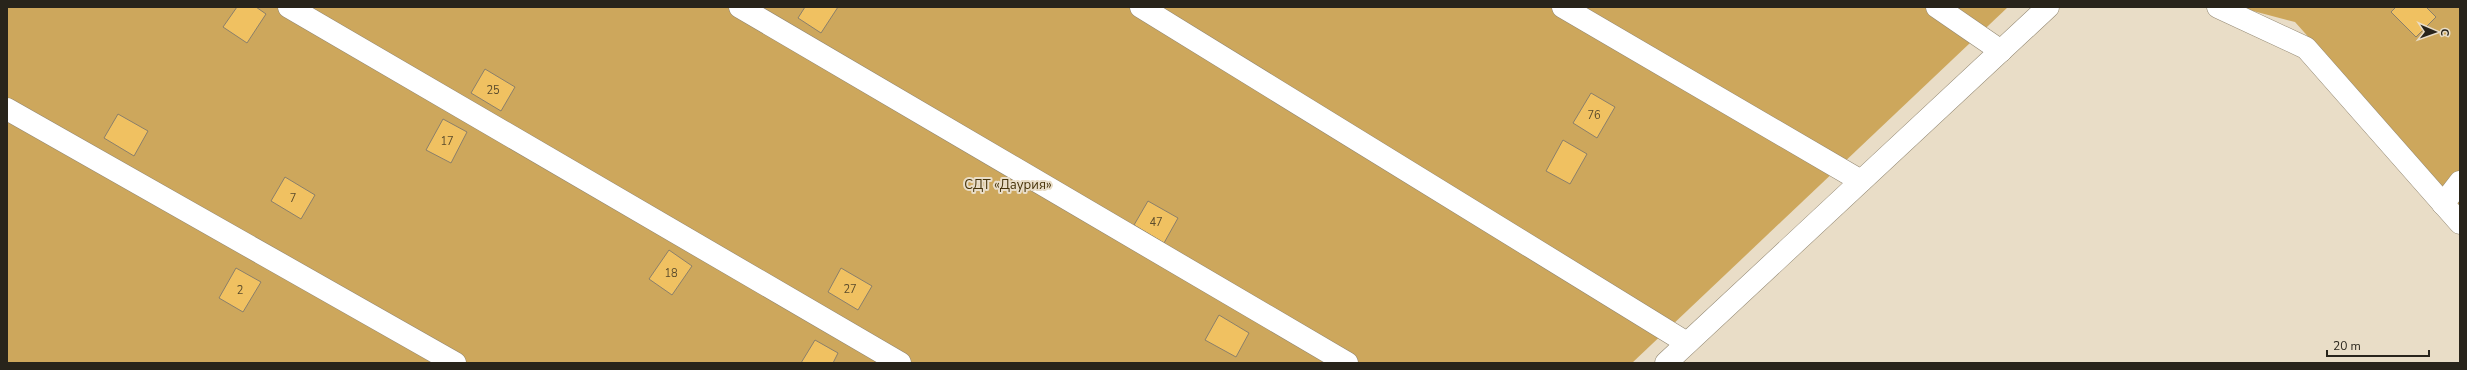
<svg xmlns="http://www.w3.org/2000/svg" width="2467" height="370" font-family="'Nunito Sans',sans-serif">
  <rect width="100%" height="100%" fill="#e9ddc7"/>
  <g fill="#cda75c">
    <path d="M7 7H2008L1632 363H7Z"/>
    <path d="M2238 7H2460V206L2295 22Z"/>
  </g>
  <g fill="#f0c161" stroke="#8a7f6b">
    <path d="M237 7H256L266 14 247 43 223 27Z"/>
    <path d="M805 7H838L821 33 798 18Z"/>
    <path d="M2396 7H2426L2436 17 2416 37 2391 12Z"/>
    <path d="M485 69 515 87 501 111 471 93Z"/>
    <path d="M1591 93 1615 107 1597 138 1573 123Z"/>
    <path d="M118 114 148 131 134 156 104 138Z"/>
    <path d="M443 119 467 132 451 163 426 150Z"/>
    <path d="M1563 140 1587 154 1570 184 1546 171Z"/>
    <path d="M285 177 315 195 301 219 271 201Z"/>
    <path d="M1148 201 1178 218 1164 243 1134 225Z"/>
    <path d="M669 250 692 266 672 295 649 279Z"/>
    <path d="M236 268 261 282 243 312 219 298Z"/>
    <path d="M841 268 872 286 858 310 828 292Z"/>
    <path d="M1219 315 1249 333 1236 357 1205 340Z"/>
    <path d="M815 340 838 353 833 363H801Z"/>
  </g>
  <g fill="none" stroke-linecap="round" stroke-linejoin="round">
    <defs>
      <g id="minor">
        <path d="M289 7 900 363"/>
        <path d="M740 7 1347 363"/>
        <path d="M1141 7 1687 343"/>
        <path d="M1563 7 1861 181"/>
        <path d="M1937 7 2001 51"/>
        <path d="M2218 7 2306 48 2460 223"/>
        <path d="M7 109 455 363"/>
        <path d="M2443 204 2460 182"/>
        <path d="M1666 363 2048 7"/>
      </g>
    </defs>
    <use href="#minor" stroke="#938873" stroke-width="23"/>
    <use href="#minor" stroke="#fff" stroke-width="22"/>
  </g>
  <g text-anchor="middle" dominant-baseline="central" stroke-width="4" stroke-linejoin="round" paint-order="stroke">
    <g font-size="11" fill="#5a4b2c">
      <text x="493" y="90">25</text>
      <text x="1594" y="115">76</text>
      <text x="447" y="141">17</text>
      <text x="293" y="198">7</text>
      <text x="1156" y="222">47</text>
      <text x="671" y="273">18</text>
      <text x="850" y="289">27</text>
      <text x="240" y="290">2</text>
    </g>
    <g font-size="13" fill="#47340a" stroke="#e9ddc7">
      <text x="1008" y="185">СДТ «Даурия»</text>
    </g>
  </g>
  <rect width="2467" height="370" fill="none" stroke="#28241b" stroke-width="16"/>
  <g transform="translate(2435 32) rotate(92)" stroke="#e9ddc7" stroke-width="3" paint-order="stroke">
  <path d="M0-3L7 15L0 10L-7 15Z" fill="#28241b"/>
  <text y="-6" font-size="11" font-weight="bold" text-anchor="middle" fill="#28241b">С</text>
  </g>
  <path d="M2327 350v6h102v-6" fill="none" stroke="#28241b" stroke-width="2"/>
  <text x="2333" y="350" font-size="12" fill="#28241b" stroke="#e9ddc7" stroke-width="3" paint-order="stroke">20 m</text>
</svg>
